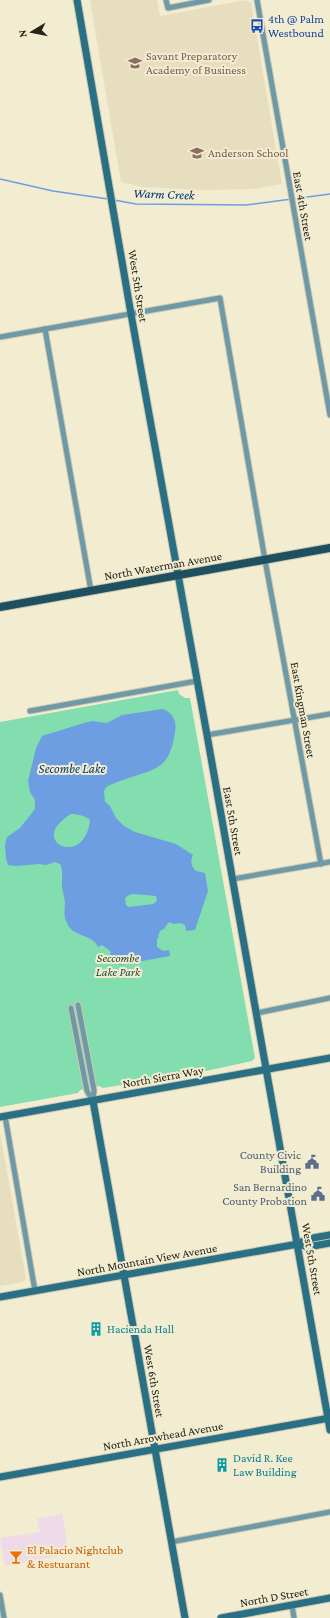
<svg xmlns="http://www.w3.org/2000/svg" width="330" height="1618" font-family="'Crimson Pro',serif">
  <rect width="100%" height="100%" fill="#f2ecd1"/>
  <path fill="#eedae9" d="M62 1514 69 1554 5 1566 0 1538 40 1532 37 1519Z"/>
  <g fill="#e6debe">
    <path d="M90 0H157L160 16 246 0 251 3 282 184 252 189 206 190 143 187 121 182Z"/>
    <path d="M0 1132 26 1278 23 1282 0 1286Z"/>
  </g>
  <path fill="#82ddaf" d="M178 690 179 694 185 698H190L255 1058 252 1061 206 1071 103 1088 99 1086 80 1090 78 1093 0 1107V722Z"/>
  <path fill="#6d9ee2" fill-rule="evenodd" d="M163 709C173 713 177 721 175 732 169 771 156 768 123 780 117 782 111 784 106 787L104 791 105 802 110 806 116 818 124 826 135 832 176 844 193 855C190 861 191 866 196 871L205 873 208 891 195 930 186 931 185 925 181 923 173 924 170 922 168 923 164 929 161 930 158 935 159 936 157 939V947L163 951 169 950 170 956 120 965 109 957 111 952C110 951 104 946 102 945L98 947C93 934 72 937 67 923 63 916 65 909 65 902 64 894 61 887 62 880 62 874 63 870 60 864L55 862 46 865 39 864 16 866 8 865 6 859 5 845 7 837 20 828 35 809V800L30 792 28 781 36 748 42 736 84 723 92 721 107 723 122 715ZM71 814C77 814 86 816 90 820 86 862 42 848 57 826 61 822 65 817 71 814ZM133 894 156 896 157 901 153 904 129 907 126 905 125 898 129 895Z"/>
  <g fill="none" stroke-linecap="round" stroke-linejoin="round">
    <g stroke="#6d9ee2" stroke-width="1.5">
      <path d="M0 179 53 191 108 199"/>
      <path d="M114 200 136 204 246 205 330 194"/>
    </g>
    <defs>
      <g id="street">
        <path d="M166 0 168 8 209 0"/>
        <path d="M257 0 330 415"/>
        <path d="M45 329 91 591"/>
        <path d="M0 337 220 298 265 560 321 864"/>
        <path d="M30 711 197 681"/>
        <path d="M207 735 330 714"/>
        <path d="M233 879 330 862"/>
        <path d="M78 1005 94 1090 93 1101"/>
        <path d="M71 1008 87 1091 93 1101"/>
        <path d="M257 1013 330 998"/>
        <path d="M5 1116 35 1291"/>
        <path d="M171 1542 330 1512"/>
        <path d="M0 1595 4 1618"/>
        <path d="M292 1605 294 1618"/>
      </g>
      <g id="secondary">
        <path d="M77 0 131 314 207 735 330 1430"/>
        <path d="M93 1101 185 1618"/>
        <path d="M0 1117 330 1058"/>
        <path d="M298 1244 308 1247 330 1243"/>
        <path d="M0 1297 298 1244 307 1239 330 1235"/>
        <path d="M0 1477 330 1418"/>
        <path d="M221 1618 330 1598"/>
      </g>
      <path id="primary" d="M0 607 330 548"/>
    </defs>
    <use href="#street" stroke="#cdc8b0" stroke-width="7"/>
    <use href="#secondary" stroke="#cdc8b0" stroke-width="9"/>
    <use href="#primary" stroke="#cdc8b0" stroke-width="10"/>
    <use href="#street" stroke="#6e99a7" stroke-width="5"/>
    <use href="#secondary" stroke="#297085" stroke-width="7"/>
    <use href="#primary" stroke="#1f505f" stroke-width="8"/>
  </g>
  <defs>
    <symbol id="bus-bare" viewBox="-9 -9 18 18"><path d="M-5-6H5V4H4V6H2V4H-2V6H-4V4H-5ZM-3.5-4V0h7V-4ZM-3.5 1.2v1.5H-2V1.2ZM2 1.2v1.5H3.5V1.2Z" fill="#1a4fb4" stroke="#f2ecd1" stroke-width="2.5" paint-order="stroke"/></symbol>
    <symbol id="school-bare" viewBox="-9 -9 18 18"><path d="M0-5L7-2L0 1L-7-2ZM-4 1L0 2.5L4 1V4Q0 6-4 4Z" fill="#8d6e63" stroke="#f2ecd1" stroke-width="2.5" paint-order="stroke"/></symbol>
    <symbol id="civic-bare" viewBox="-9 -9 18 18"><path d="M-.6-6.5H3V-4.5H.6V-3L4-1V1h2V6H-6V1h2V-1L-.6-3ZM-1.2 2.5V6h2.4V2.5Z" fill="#5c6f8a" stroke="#f2ecd1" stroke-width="2.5" paint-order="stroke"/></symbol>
    <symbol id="building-bare" viewBox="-9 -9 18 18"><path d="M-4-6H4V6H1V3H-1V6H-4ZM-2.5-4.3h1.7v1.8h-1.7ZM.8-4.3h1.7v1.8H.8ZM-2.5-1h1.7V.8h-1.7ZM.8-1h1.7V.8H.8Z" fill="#0f9aa8" stroke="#f2ecd1" stroke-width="2.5" paint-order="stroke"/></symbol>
    <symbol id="bar-bare" viewBox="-9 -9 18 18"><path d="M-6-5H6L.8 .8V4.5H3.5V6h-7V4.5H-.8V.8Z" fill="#e8710a" stroke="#f2ecd1" stroke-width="2.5" paint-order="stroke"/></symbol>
  </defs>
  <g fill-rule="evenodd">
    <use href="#bus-bare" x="247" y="16" width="20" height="20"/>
    <use href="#school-bare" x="125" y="53" width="20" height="20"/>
    <use href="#school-bare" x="187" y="143" width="20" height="20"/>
    <use href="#civic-bare" x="302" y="1152" width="20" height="20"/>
    <use href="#civic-bare" x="308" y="1184" width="20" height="20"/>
    <use href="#building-bare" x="86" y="1319" width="20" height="20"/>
    <use href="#building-bare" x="212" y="1455" width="20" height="20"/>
    <use href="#bar-bare" x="6" y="1547" width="20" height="20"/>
  </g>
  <g text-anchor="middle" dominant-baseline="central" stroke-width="4" stroke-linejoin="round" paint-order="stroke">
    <g font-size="12" fill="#164399" stroke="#f2ecd1" text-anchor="start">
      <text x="268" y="19">4th @ Palm<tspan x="268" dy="14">Westbound</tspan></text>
    </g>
    <g font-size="12" fill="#785e54" stroke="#f2ecd1" text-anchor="start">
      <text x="146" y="56">Savant Preparatory<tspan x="146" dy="14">Academy of Business</tspan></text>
      <text x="208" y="153">Anderson School</text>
    </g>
    <g font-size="12" fill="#25231a" stroke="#f2ecd1">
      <text transform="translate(303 206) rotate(80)">East 4th Street</text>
      <text transform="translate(138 286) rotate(81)">West 5th Street</text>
      <text transform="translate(163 566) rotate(-10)">North Waterman Avenue</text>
      <text transform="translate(303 710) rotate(80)">East Kingman Street</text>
      <text transform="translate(233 821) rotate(80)">East 5th Street</text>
      <text transform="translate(163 1077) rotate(-10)">North Sierra Way</text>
      <text transform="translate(312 1259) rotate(80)">West 5th Street</text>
      <text transform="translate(147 1260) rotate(-10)">North Mountain View Avenue</text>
      <text transform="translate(154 1381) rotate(80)">West 6th Street</text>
      <text transform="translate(163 1436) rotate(-10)">North Arrowhead Avenue</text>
      <text transform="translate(274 1597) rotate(-10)">North D Street</text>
    </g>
    <g font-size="12" font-style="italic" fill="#204935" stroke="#f2ecd1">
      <text x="118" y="958">Seccombe<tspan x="118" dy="14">Lake Park</tspan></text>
    </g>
    <g font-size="12" fill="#4e5e75" stroke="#f2ecd1" text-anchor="end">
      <text x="301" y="1155">County Civic<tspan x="301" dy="14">Building</tspan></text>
      <text x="307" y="1187">San Bernardino<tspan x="307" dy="14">County Probation</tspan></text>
    </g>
    <g font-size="12" fill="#0d838f" stroke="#f2ecd1" text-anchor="start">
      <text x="107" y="1329">Hacienda Hall</text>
      <text x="233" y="1458">David R. Kee<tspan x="233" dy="14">Law Building</tspan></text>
    </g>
    <g font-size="12" fill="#c56008" stroke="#f2ecd1" text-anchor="start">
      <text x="27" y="1550">El Palacio Nightclub<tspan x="27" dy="14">&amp; Restuarant</tspan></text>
    </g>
    <g font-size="13" font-style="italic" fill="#043874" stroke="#f2ecd1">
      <text transform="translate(164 194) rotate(2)">Warm Creek</text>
      <text x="72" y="768">Secombe Lake</text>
    </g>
  </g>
  <g transform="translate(32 32) rotate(260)" stroke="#f2ecd1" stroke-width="3" paint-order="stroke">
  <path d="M0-3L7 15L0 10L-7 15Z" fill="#25231a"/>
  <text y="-6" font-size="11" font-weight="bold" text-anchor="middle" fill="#25231a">N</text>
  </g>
</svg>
